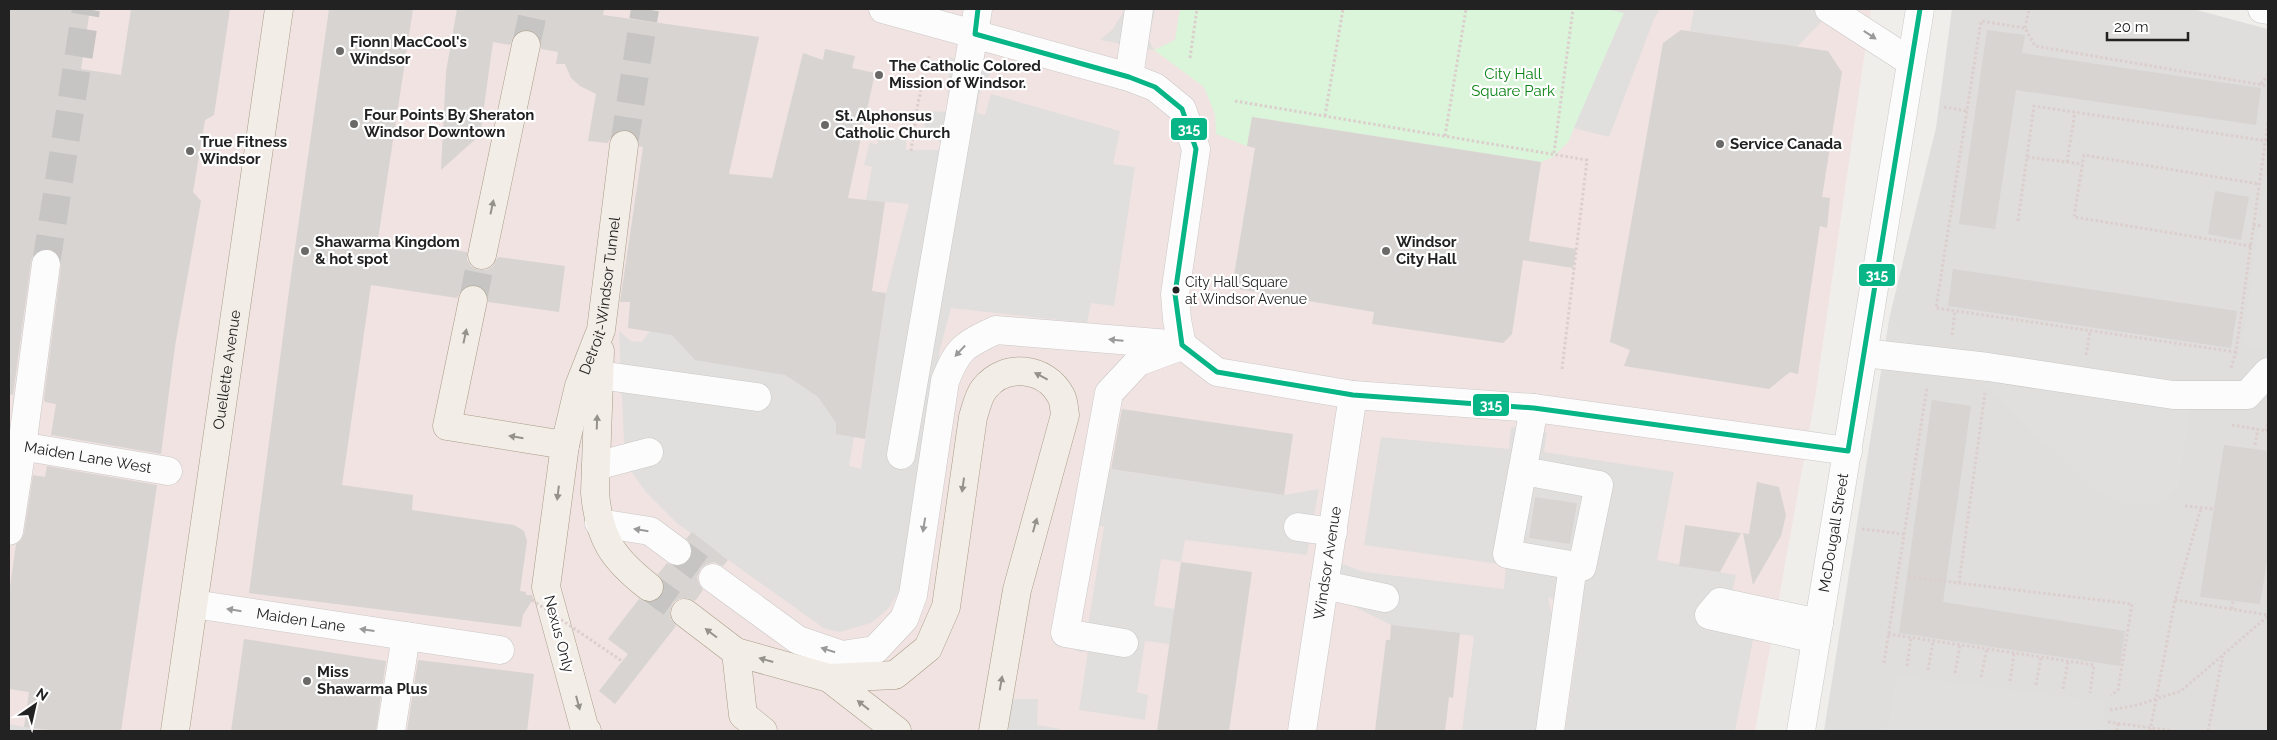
<svg xmlns="http://www.w3.org/2000/svg" width="2277" height="740" font-family="Raleway,sans-serif">
  <rect width="100%" height="100%" fill="#f0eeeb"/>
  <path fill="#dfdedc" d="M1952 9H2193L2268 29V731H1824L1890 315 1936 128Z"/>
  <path fill="#f1e3e1" d="M9 9H1871L1815 398 1755 731H9Z"/>
  <path fill="#daf5da" d="M1180 9H1607L1624 13 1568 142 1553 157 1541 162 1252 117 1247 146 1216 134 1215 114 1204 87 1154 50 1175 40Z"/>
  <g fill="#e0dfde" fill-rule="evenodd">
    <path d="M1125 9H1155L1149 40 1154 50 1100 40 1113 29Z"/>
    <path d="M1607 9H1660L1654 19 1609 137 1574 128 1624 13Z"/>
    <path d="M1694 9H1848L1823 20 1797 47 1690 31Z"/>
    <path d="M949 57 992 70 979 95 977 113 985 115 991 94 1120 131 1113 164 1135 167 1114 306 1091 303 1087 323 951 308 940 349 921 479 902 587 888 609 871 623 840 632 825 629 678 524 646 492 625 463 619 331 631 341 642 342 650 331 675 335 785 375 818 397 836 423V433L854 437 849 466 861 469 886 293 909 204 866 200 872 167 864 165 870 142 877 145 880 132 906 138V150H941L944 142 923 137 926 111 948 112Z"/>
    <path d="M2268 166V393L2262 400 2238 402 2193 397 2177 489 2164 500 2148 505H2127L2091 486 1989 390 1970 378 1899 366 1881 370 1890 315 1903 335 1923 346 2214 385 2233 384 2252 378 2261 367 2266 349 2242 345Z"/>
    <path d="M1511 427 1547 432 1544 452 1674 472 1657 560 1736 575 1730 601 1754 635 1735 731H1565L1582 612 1548 597 1555 629 1540 731H1462L1474 636 1391 625 1335 597 1340 563 1364 572 1504 589 1506 565 1364 545 1381 437 1509 449ZM1535 497 1576 503 1570 544 1529 538Z"/>
    <path d="M1103 468 1284 495 1319 489 1307 555 1185 540 1181 562 1161 559 1154 606 1176 609 1170 644 1145 641 1137 692 1148 695 1145 720 1079 710 1088 651 1077 652 1081 622 1088 626 1104 527 1096 525Z"/>
    <path d="M1897 675 2105 702 2100 731H1887Z"/>
    <path d="M1011 699H1038L1037 725 1060 729 1059 731H1006Z"/>
    <path d="M9 724 24 727 56 731H9Z"/>
  </g>
  <g fill="#d7d4d2">
    <path d="M9 9H90L81 69 121 75 131 9H230L214 115 205 120 193 192 201 201 175 346 161 454 51 435 56 404 45 402 44 399 61 266 60 258 55 251 48 249 40 250 33 255 31 262 13 395 9 394Z"/>
    <path d="M329 9H413L378 239 467 252V260L471 266 479 270H487L493 266 498 257 565 266 559 312 488 302V295L484 289 476 285H469L462 289 457 298 371 285 342 485 413 495 412 510 514 525 524 531 527 541 520 591 526 592V595H532L533 599 523 615 521 627 249 593 291 276Z"/>
    <path d="M457 9H604L603 15 759 37 729 174 772 178 803 53 823 60 825 49 855 56 852 68 875 73 848 198 885 202 872 291 886 293 865 439 836 434V423L818 397 785 375 695 360 672 335 628 328 630 302H620L643 147 639 146 638 138 634 133 625 130H618L612 135 608 143 588 141 596 94 580 86 571 78 565 64H556L558 52 541 49V41L536 33 529 30H521L514 35 510 45 493 42 480 135 441 170 446 72Z"/>
    <path d="M1681 30 1828 51 1842 72 1822 197 1830 198 1827 228 1820 226 1798 374 1790 372 1769 389 1624 366 1630 350 1610 342 1663 43Z"/>
    <path d="M1987 30 2025 35 2022 53 2261 88 2256 125 2016 90 1995 229 1959 224Z"/>
    <path d="M1252 117 1541 162 1529 241 1576 249 1573 268 1523 260 1512 334 1503 343 1372 324 1374 312 1232 288 1255 148 1247 146Z"/>
    <path d="M2215 191 2249 197 2241 240 2208 234Z"/>
    <path d="M1953 269 2237 311 2231 348 1948 306Z"/>
    <path d="M1932 400 1971 406 1943 602 2125 631 2120 666 1899 633Z"/>
    <path d="M1122 409 1293 434 1284 495 1111 469Z"/>
    <path d="M2224 445 2268 451V555L2260 604 2200 597Z"/>
    <path d="M47 466 157 485 121 731H56L24 727 29 692 9 689V594L16 544 21 540 24 533 33 475 45 477Z"/>
    <path d="M1757 482 1779 487 1786 515 1781 536 1753 585 1743 533 1749 534Z"/>
    <path d="M1535 497 1577 503 1570 544 1529 538Z"/>
    <path d="M1685 525 1741 533 1720 572 1679 566Z"/>
    <path d="M692 532 728 560 723 566 714 562 707 564 701 568 697 577 699 584 703 590 695 601 687 598 679 599 673 603 670 611 671 619 676 626 615 704 599 691 628 654 608 639 639 599 646 602H654L661 596 664 590V582L658 574 667 563 676 567 683 565 689 561 693 552 691 544 686 539Z"/>
    <path d="M1181 562 1252 572 1229 731H1157Z"/>
    <path d="M1391 625 1460 633 1453 698 1449 697 1445 731H1375L1386 640H1390Z"/>
    <path d="M244 639 386 661 376 731H231Z"/>
    <path d="M418 660 534 674 527 731H407Z"/>
  </g>
  <g fill="none" stroke-linecap="round" stroke-linejoin="round">
    <g stroke="#c7c5c3" stroke-width="28" stroke-dasharray="28 14" stroke-linecap="butt">
      <path d="M46 264 86 9"/>
      <path d="M677 551 713 578"/>
    </g>
    <g stroke="#c7c5c3" stroke-width="28" stroke-dasharray="28 14" stroke-linecap="butt">
      <path d="M526 45 534 9"/>
      <path d="M624 145 645 9"/>
      <path d="M473 300 482 255"/>
      <path d="M649 587 685 613"/>
    </g>
    <defs>
      <g id="minor">
        <path d="M883 9 1129 77 1155 87 1182 109 1196 149 1175 294 1177 320 1182 345"/>
        <path d="M1829 9 1911 62"/>
        <path d="M2262 9 2268 10"/>
        <path d="M1129 77 1139 9"/>
        <path d="M1182 345 1217 372 1353 395 1534 408 1848 451"/>
        <path d="M1864 353 1988 367 2173 395H2247L2268 372"/>
        <path d="M599 375 757 397"/>
        <path id="s1" d="M9 444 168 471"/>
        <path d="M901 455 978 9"/>
        <path d="M596 466 649 452"/>
        <path d="M1524 471 1599 485 1582 567 1507 554 1534 408"/>
        <path d="M599 523 650 531 677 551"/>
        <path d="M1298 527 1333 532"/>
        <path d="M9 531 22 447 46 264"/>
        <path d="M713 578 798 640 842 655 875 650 904 619 913 595 945 381C958 348 964 345 996 330L1182 345"/>
        <path d="M1324 585 1385 598"/>
        <path id="s2" d="M194 604 406 636 391 731"/>
        <path d="M406 636 500 650"/>
        <path d="M1816 639 1709 615 1720 602 1819 623"/>
        <path d="M1124 643 1065 633 1109 393 1138 362 1176 348"/>
        <path id="s3" d="M1302 731 1353 395"/>
        <path d="M1550 731 1573 565"/>
        <path id="s4" d="M1801 731 1920 9"/>
      </g>
      <g id="major">
        <path d="M482 255 526 45"/>
        <path d="M473 300 447 426 565 445"/>
        <path d="M600 351 595 493C599 539 613 559 649 587"/>
        <path d="M685 613 736 652 829 678 895 675 928 648 946 607 973 417C976 408 978 397 984 389 1005 362 1046 367 1061 396 1064 401 1064 409 1065 415L1017 590 993 731"/>
        <path d="M736 652 743 715 763 731"/>
        <path d="M829 678 897 731"/>
        <path id="s5" d="M175 731 279 9"/>
        <path id="s6" d="M587 731 585 730 546 587 565 445 579 386 601 330 624 145"/>
      </g>
    </defs>
    <use href="#minor" stroke="#c9c8c7" stroke-width="29"/>
    <use href="#major" stroke="#a79c86" stroke-width="29"/>
    <g stroke="#dccecd" stroke-width="3" stroke-dasharray="2.5 2.5" stroke-linecap="butt">
      <path d="M2025 28 2029 9"/>
      <path d="M1190 58 1197 9"/>
      <path d="M2261 84 2268 75"/>
      <path d="M1235 101 1587 160 1562 369"/>
      <path d="M1944 107 1967 111"/>
      <path d="M1325 116 1343 9"/>
      <path d="M1445 136 1466 9"/>
      <path d="M911 151 918 103 929 56"/>
      <path d="M1554 153 1573 9"/>
      <path d="M2027 157 2082 164"/>
      <path d="M2067 162 2075 112"/>
      <path d="M2018 221 2034 106 2268 141"/>
      <path d="M2253 225 2262 226"/>
      <path d="M2251 246 2074 217 2084 155 2259 184"/>
      <path d="M1952 335 1955 311"/>
      <path d="M2236 352 1936 308 1981 21 2025 28 2035 46 2268 86"/>
      <path d="M2086 355 2090 331"/>
      <path d="M2231 368 2236 352 2268 122"/>
      <path d="M2232 425 2268 431"/>
      <path d="M2266 431 2268 423"/>
      <path d="M2255 445 2258 429"/>
      <path d="M2185 506 2214 509"/>
      <path d="M1862 529 1904 534"/>
      <path d="M1909 577 2132 604 2118 690 2111 696"/>
      <path d="M1959 583 1985 393"/>
      <path d="M2175 600 2268 615"/>
      <path d="M2232 609 2233 601"/>
      <path d="M1888 634 2094 665 2090 693"/>
      <path d="M1884 663 1927 387"/>
      <path d="M1907 666 1911 637"/>
      <path d="M1928 670 1933 641"/>
      <path d="M1955 673 1960 645"/>
      <path d="M1981 677 1987 649"/>
      <path d="M2010 681 2014 653"/>
      <path d="M2036 685 2041 657"/>
      <path d="M2063 689 2068 661"/>
      <path d="M2110 710 2137 705 2181 691 2268 616"/>
      <path d="M2108 722 2173 731"/>
      <path d="M2117 731 2118 723"/>
      <path d="M2150 731 2175 600 2201 508"/>
      <path d="M2208 731 2223 656"/>
    </g>
    <use href="#minor" stroke="#fdfcfc" stroke-width="28"/>
    <use href="#major" stroke="#f3ede7" stroke-width="28"/>
    <path stroke="#dccecd" stroke-width="3" stroke-dasharray="2.5 2.5" stroke-linecap="butt" d="M532 600 622 661"/>
    <defs>
      <path id="bus-1" d="M978 9 975 34 1129 77 1155 87 1182 109 1196 149 1175 294 1182 345 1217 372 1353 395 1534 408 1848 451 1920 9"/>
    </defs>
    <use href="#bus-1" stroke="#fff" stroke-width="9"/>
    <use href="#bus-1" stroke="#08b587" stroke-width="5"/>
  </g>
  <defs><path id="oneway-solid" d="M-6-.8H1V-3.2L6.5 0L1 3.2V.8H-6Z" transform="scale(1.25)"/></defs>
  <g fill="#9a9a9a">
    <use href="#oneway-solid" transform="translate(1870 35) rotate(33)"/>
    <use href="#oneway-solid" transform="translate(1116 340) rotate(-175)"/>
    <use href="#oneway-solid" transform="translate(960 351) rotate(133)"/>
    <use href="#oneway-solid" transform="translate(924 525) rotate(99)"/>
    <use href="#oneway-solid" transform="translate(641 530) rotate(-171)"/>
    <use href="#oneway-solid" transform="translate(234 610) rotate(-171)"/>
    <use href="#oneway-solid" transform="translate(367 630) rotate(-172)"/>
    <use href="#oneway-solid" transform="translate(828 650) rotate(-162)"/>
  </g>
  <g fill="#95928e">
    <use href="#oneway-solid" transform="translate(492 207) rotate(-78)"/>
    <use href="#oneway-solid" transform="translate(465 336) rotate(-78)"/>
    <use href="#oneway-solid" transform="translate(1041 376) rotate(-152)"/>
    <use href="#oneway-solid" transform="translate(597 422) rotate(-88)"/>
    <use href="#oneway-solid" transform="translate(516 437) rotate(-171)"/>
    <use href="#oneway-solid" transform="translate(963 485) rotate(98)"/>
    <use href="#oneway-solid" transform="translate(558 493) rotate(97)"/>
    <use href="#oneway-solid" transform="translate(1035 525) rotate(-74)"/>
    <use href="#oneway-solid" transform="translate(711 633) rotate(-143)"/>
    <use href="#oneway-solid" transform="translate(766 660) rotate(-164)"/>
    <use href="#oneway-solid" transform="translate(1001 683) rotate(-80)"/>
    <use href="#oneway-solid" transform="translate(578 703) rotate(75)"/>
    <use href="#oneway-solid" transform="translate(863 705) rotate(-142)"/>
  </g>
  <g fill="#6a6968" stroke="#fff" stroke-width="2">
    <circle cx="340" cy="51" r="5"/>
    <circle cx="879" cy="75" r="5"/>
    <circle cx="354" cy="124" r="5"/>
    <circle cx="825" cy="125" r="5"/>
    <circle cx="1720" cy="144" r="5"/>
    <circle cx="190" cy="151" r="5"/>
    <circle cx="305" cy="251" r="5"/>
    <circle cx="1386" cy="251" r="5"/>
    <circle cx="307" cy="681" r="5"/>
  </g>
  <circle fill="#222" stroke="#fff" stroke-width="2" cx="1176" cy="290" r="4.5"/>
  <g text-anchor="middle" dominant-baseline="central" stroke-width="4.5" stroke-linejoin="round" paint-order="stroke">
    <g font-size="14" fill="#222" stroke="#fff" text-anchor="start">
      <text x="1185" y="282">City Hall Square<tspan x="1185" dy="17">at Windsor Avenue</tspan></text>
    </g>
    <g font-size="15" font-weight="bold" fill="#222" stroke="#fff" text-anchor="start">
      <text x="350" y="42">Fionn MacCool's<tspan x="350" dy="17">Windsor</tspan></text>
      <text x="889" y="66">The Catholic Colored<tspan x="889" dy="17">Mission of Windsor.</tspan></text>
      <text x="364" y="115">Four Points By Sheraton<tspan x="364" dy="17">Windsor Downtown</tspan></text>
      <text x="835" y="116">St. Alphonsus<tspan x="835" dy="17">Catholic Church</tspan></text>
      <text x="200" y="142">True Fitness<tspan x="200" dy="17">Windsor</tspan></text>
      <text x="1730" y="144">Service Canada</text>
      <text x="315" y="242">Shawarma Kingdom<tspan x="315" dy="17">&amp; hot spot</tspan></text>
      <text x="1396" y="242">Windsor<tspan x="1396" dy="17">City Hall</tspan></text>
      <text x="317" y="672">Miss<tspan x="317" dy="17">Shawarma Plus</tspan></text>
    </g>
    <g font-size="15" fill="#0c8416" stroke="#fff">
      <text x="1513" y="74">City Hall<tspan x="1513" dy="17">Square Park</tspan></text>
    </g>
    <g font-size="15" fill="#222" stroke="#fff">
      <text stroke="none"><textPath href="#s6" startOffset="448">Detroit-Windsor Tunnel</textPath></text>
      <text stroke="none"><textPath href="#s5" startOffset="365">Ouellette Avenue</textPath></text>
      <text stroke="none"><textPath href="#s1" startOffset="80">Maiden Lane West</textPath></text>
      <text stroke="none"><textPath href="#s4" startOffset="201">McDougall Street</textPath></text>
      <text stroke="none"><textPath href="#s3" startOffset="170">Windsor Avenue</textPath></text>
      <text stroke="none"><textPath href="#s2" startOffset="108">Maiden Lane</textPath></text>
      <text transform="translate(559 634) rotate(75)">Nexus Only</text>
    </g>
  </g>
  <g stroke="#fff" stroke-width="2">
    <rect x="1170" y="117" width="38" height="24" rx="5" fill="#08b587"/>
    <rect x="1858" y="263" width="38" height="24" rx="5" fill="#08b587"/>
    <rect x="1472" y="393" width="38" height="24" rx="5" fill="#08b587"/>
  </g>
  <g font-size="14" text-anchor="middle" font-weight="bold" fill="#fff">
    <text x="1189" y="134">315</text>
    <text x="1877" y="280">315</text>
    <text x="1491" y="410">315</text>
  </g>
  <rect width="2277" height="740" fill="none" stroke="#222222" stroke-width="20"/>
  <g transform="translate(35 705) rotate(34)" stroke="#ffffff" stroke-width="4" paint-order="stroke">
  <path d="M0-4L9 19L0 12L-9 19Z" fill="#222222"/>
  <text y="-8" font-size="14" font-weight="bold" text-anchor="middle" fill="#222222">N</text>
  </g>
  <path d="M2107 32v8h81v-8" fill="none" stroke="#222222" stroke-width="2.5"/>
  <text x="2114" y="32" font-size="15" fill="#222222" stroke="#ffffff" stroke-width="4" paint-order="stroke">20 m</text>
</svg>
